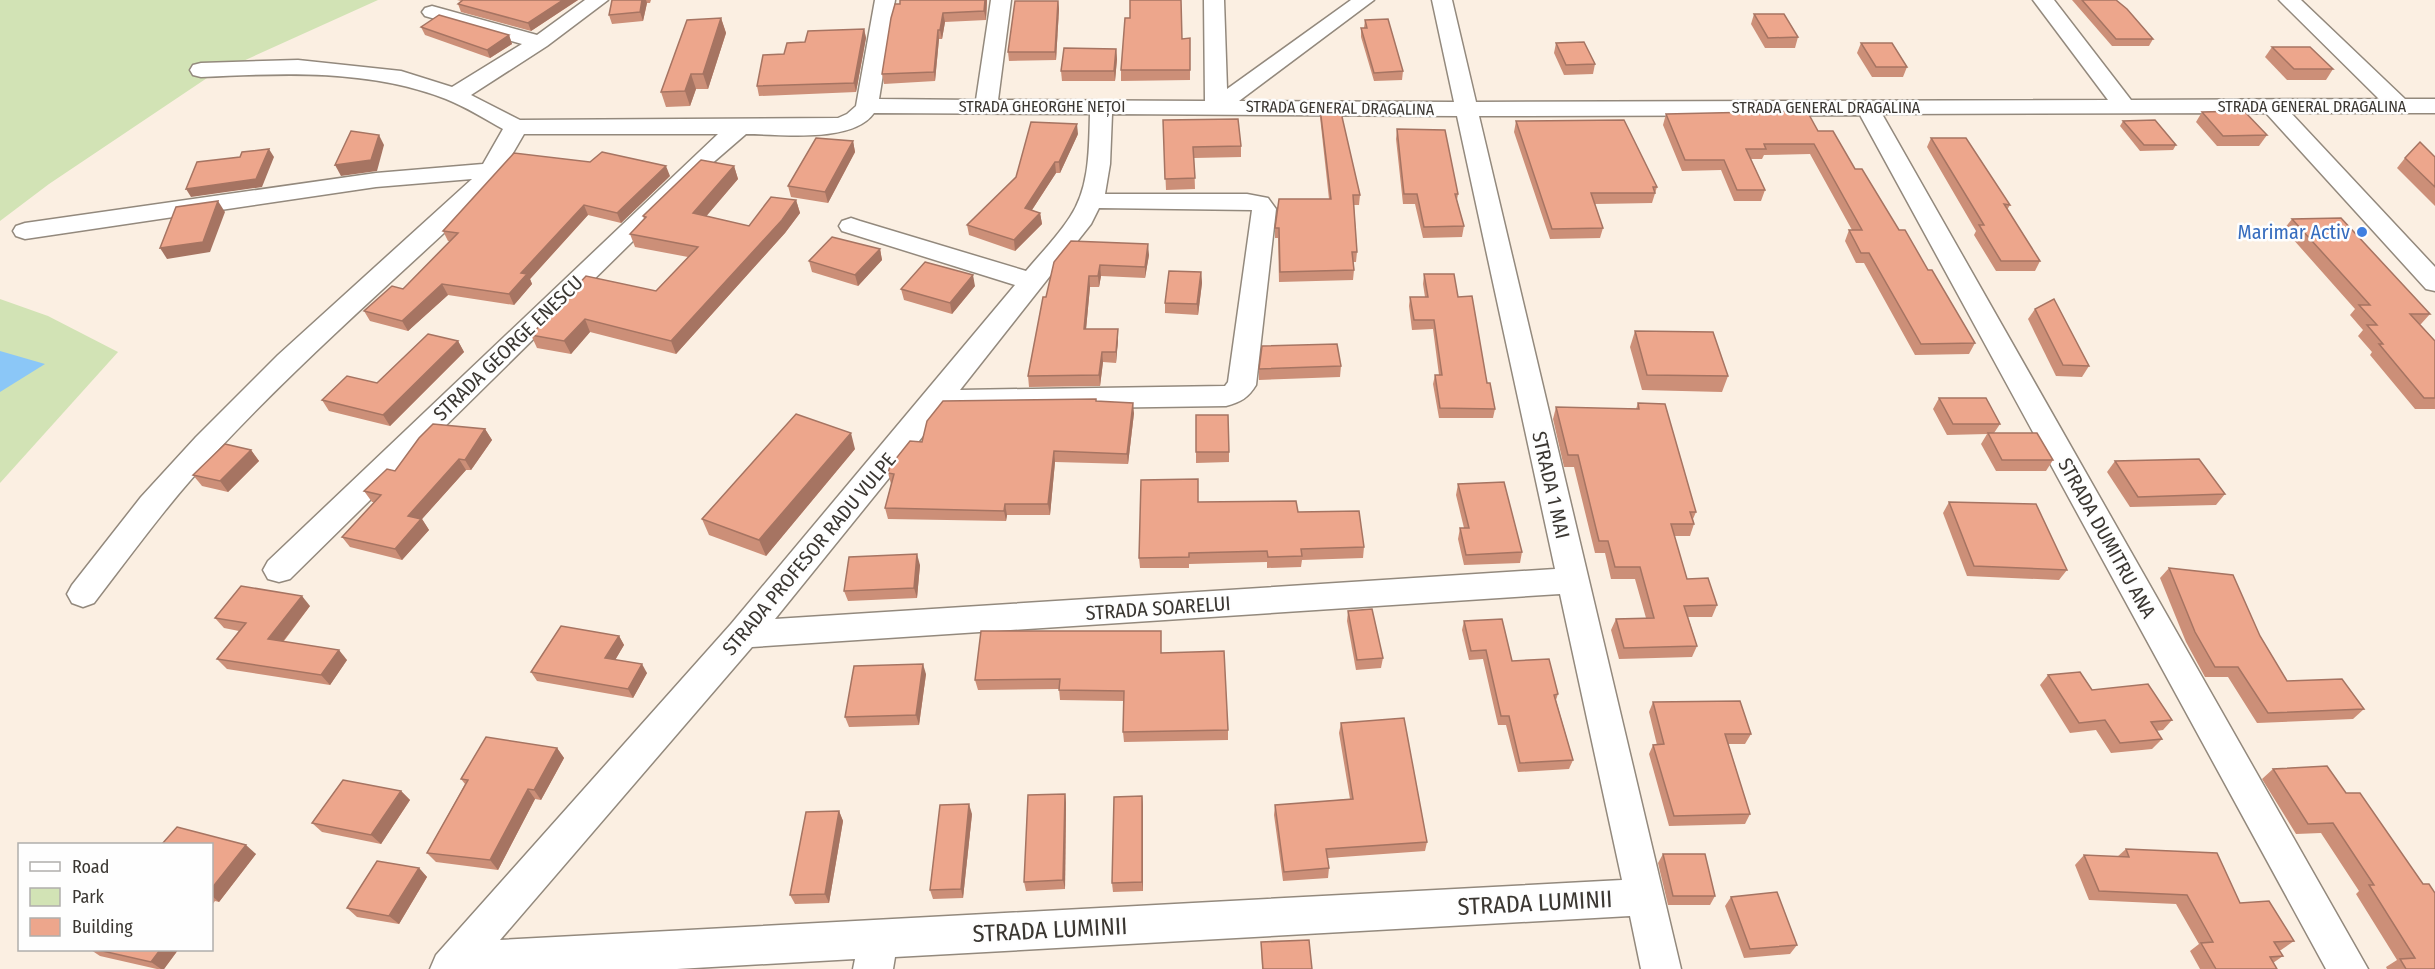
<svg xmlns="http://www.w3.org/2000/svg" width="2435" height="969" font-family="'Fira Sans Condensed',sans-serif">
  <rect width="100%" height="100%" fill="#fbefe2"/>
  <g fill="#d2e3b5">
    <path d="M0 0H378L210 76 49 184 0 221Z"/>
    <path d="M0 299 48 316 118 352 0 483Z"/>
  </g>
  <path fill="#8bc7f7" d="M0 351 45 364 0 392Z"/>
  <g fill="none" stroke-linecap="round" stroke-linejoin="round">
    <defs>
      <path id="street" d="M585 0H608L547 46 471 95 520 120 838 118 847 114 856 106 875 0H895L879 99 976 100 991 0H1011L998 100 1205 101 1204 0H1224L1227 89 1351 0H1374L1239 101 1454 102 1432 0H1452L1476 102 2108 100 2033 0H2054L2131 100 2379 99 2279 0H2301L2405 99H2435V113H2291L2435 267V291L2426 289 2266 113 1882 114 2368 969H2326L1860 115 1479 116 1681 969H1641L1630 916 895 957 893 969H853L855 959 677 969H430L436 955 731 624 1015 285 842 231 839 226 842 221 851 218 860 221 1026 271C1041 253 1058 236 1070 217 1090 188 1089 147 1090 114L874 113C852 144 780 134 746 134L709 166 290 579 279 582 268 579 263 570 268 561 718 134H524L503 170 484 196C394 280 301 361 217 451 172 498 134 551 94 603L83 607 72 603 67 594 72 585 141 497 196 437 278 355 472 179 376 187 25 239 16 236 13 231 16 226 25 223 376 173 483 164 503 129C485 119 466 107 446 99 369 69 283 73 201 77L193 75 190 70 193 65 201 63 298 60 401 71 452 87 522 44 425 16 422 12 425 8 432 6 537 35ZM1112 114 1457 116 1555 569 775 619 944 410 1226 406C1241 402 1248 398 1256 385L1276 209 1268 198 1247 194H1105L1110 164ZM1099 208 1252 210 1228 382 1225 386 960 390 1091 224ZM1560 594 1622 880 500 940 752 647Z"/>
    </defs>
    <use href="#street" stroke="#93897d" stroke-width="3"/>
    <use href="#street" fill="#fff" fill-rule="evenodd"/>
  </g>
  <g fill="#cc8f78">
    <path d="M457 0H578L531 31 461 12 458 4 461 1Z"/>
    <path d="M612 0H651L650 3H647L643 21 612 24 609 15Z"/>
    <path d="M987 0 986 20 945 22 942 39H939L935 81 884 84 882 74 891 18Z"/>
    <path d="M2072 0H2116L2153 39 2149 46H2112Z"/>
    <path d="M1058 1 1059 9 1056 60 1009 61 1008 52Z"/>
    <path d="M1754 14 1798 37 1795 48H1765L1751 24Z"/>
    <path d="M721 18 726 33 708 89H696L690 106 666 107 661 92Z"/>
    <path d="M1365 20 1403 71 1402 80 1374 81 1361 37V28H1364Z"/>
    <path d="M421 27 509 35 512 44 490 58 425 35Z"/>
    <path d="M864 29 866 38 856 92 759 96 757 86 784 54 805 42Z"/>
    <path d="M1190 38V80L1121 81V70Z"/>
    <path d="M1556 43 1595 64 1593 74 1564 75 1554 53Z"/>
    <path d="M1861 43 1907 67 1903 77H1872L1857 53Z"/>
    <path d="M2272 47 2333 69 2326 80H2287L2265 57Z"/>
    <path d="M1116 49 1117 59 1115 81H1062L1061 71Z"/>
    <path d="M1320 108 1360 195 1359 205H1354L1357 252 1356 262H1353L1354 270 1353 280 1279 282 1278 238H1275V228L1329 199 1320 117Z"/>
    <path d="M2202 112 2267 135 2259 146H2217L2196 122Z"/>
    <path d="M1666 114 1818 131 1855 169 1928 270 1975 343 1969 354 1915 355 1864 263H1856L1845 241 1849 230H1852L1810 154 1764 155 1762 159H1751L1765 190 1761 201H1734L1721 170 1682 171 1663 125Z"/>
    <path d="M1163 120 1241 146V157L1194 158 1195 189 1166 190Z"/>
    <path d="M1516 121 1657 187 1652 203 1595 204 1603 228 1600 238 1550 239 1514 132Z"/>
    <path d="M2123 121 2176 145 2173 150 2140 151 2120 126Z"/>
    <path d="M1397 129 1458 194 1457 200 1464 226 1462 237 1423 238 1415 204H1403L1396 139Z"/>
    <path d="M1078 134 1060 173H1056L1032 210 1040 213 1042 224 1015 251 969 235 967 225Z"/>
    <path d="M1931 138 2010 205 2007 210 2040 261 2035 271H1996L1974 235 1976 231 1927 147Z"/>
    <path d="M853 141 855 152 828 203 791 197 788 186Z"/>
    <path d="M2435 157V206L2397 168 2405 158Z"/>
    <path d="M734 166 738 179 706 216 749 226 796 200 800 213 785 233 676 354 590 332 571 354 537 348 531 335 656 291 688 257 635 247 630 234 644 219 643 216Z"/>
    <path d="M670 176 621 223 588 215 530 279 532 284 514 305 448 295 408 331 370 321 364 311 403 289 450 241H448L443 231Z"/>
    <path d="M2292 219 2430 314 2421 324H2420L2435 341V409H2415L2370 355 2372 352 2358 336 2363 330 2350 315 2355 309 2284 229Z"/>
    <path d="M880 249 882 260 858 286 812 272 809 261Z"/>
    <path d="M1149 255 1145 278 1101 276 1099 287H1090L1086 329 1118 340 1116 363 1103 362 1100 386 1029 387 1028 376 1054 262Z"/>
    <path d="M1201 272 1202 283 1198 315 1165 313V303Z"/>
    <path d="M1424 274 1458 297 1487 383 1495 409 1493 418H1439L1433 384 1435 375H1439L1433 329 1412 330 1409 306 1410 297H1425L1423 284Z"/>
    <path d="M975 286 952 314 904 300 901 289Z"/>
    <path d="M2035 309 2089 366 2082 377 2056 376 2028 319Z"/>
    <path d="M1635 331 1728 376 1722 392 1642 390 1630 347Z"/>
    <path d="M458 341 464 352 390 426 329 411 322 400 377 383Z"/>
    <path d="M1341 366 1340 377 1259 380V369Z"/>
    <path d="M1939 398 2000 424 1994 433 2053 460 2046 471H1996L1981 444 1987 434 1947 435 1933 409Z"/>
    <path d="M1096 401 1134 413 1128 464 1055 462 1050 515H1007L1006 521 888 519 885 508 891 484 888 473 922 442Z"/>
    <path d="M1638 403 1696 512 1693 519 1694 524 1690 536H1674L1687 579 1717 605 1712 617H1688L1697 646 1692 657 1619 659 1611 630 1616 619 1646 618 1635 579H1611L1605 553H1595L1574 467H1564L1553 419 1556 407 1636 409Z"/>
    <path d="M1196 415 1229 452V462L1196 463Z"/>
    <path d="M485 429 492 440 471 470H466L422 519 429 530 402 560 350 547 342 537 374 502H372L364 491 395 471Z"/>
    <path d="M855 449 766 556 709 535 702 519Z"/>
    <path d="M251 450 259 461 228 492 202 486 193 475Z"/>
    <path d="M2115 461 2225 494 2216 505 2130 507 2107 472Z"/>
    <path d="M1458 484 1522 552 1520 563 1464 565 1458 539 1460 528H1464L1456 495Z"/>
    <path d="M1198 502 1298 512 1364 547 1363 558 1302 560 1301 567 1267 568V562L1189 564V568H1140L1139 558Z"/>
    <path d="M1949 502 2067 570 2059 580 1967 576 1943 513Z"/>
    <path d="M920 565 917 598 848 601 844 591Z"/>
    <path d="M2169 568 2260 636 2287 681 2364 709 2353 719 2257 723 2228 677H2205L2186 642 2160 578Z"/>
    <path d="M310 606 284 641 347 660 330 685 227 669 217 659 239 631 224 628 215 618Z"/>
    <path d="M1348 611 1383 658 1381 668 1356 670 1347 621Z"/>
    <path d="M1464 621 1512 661 1558 694 1556 700 1573 760 1569 769 1518 772 1506 725H1498L1483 659 1469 660 1462 630Z"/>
    <path d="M619 636 624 645 615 660 647 673 633 698 537 681 531 672Z"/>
    <path d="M1162 653 1228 730V740L1124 742 1123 732 1124 701 1060 700 1059 689 978 690 975 680Z"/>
    <path d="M926 674 919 725 849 727 845 717Z"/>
    <path d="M2048 675 2092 690 2172 720 2163 730 2156 731 2162 739 2152 749 2111 753 2096 730 2070 733 2040 685Z"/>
    <path d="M1653 702 1751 734 1745 744H1728L1750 814 1745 824 1669 826 1649 754 1653 745H1657L1649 712Z"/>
    <path d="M1341 723 1427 842 1425 851 1328 858 1329 868 1328 878 1283 881 1274 815 1275 805 1350 799 1339 733Z"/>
    <path d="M557 748 564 758 541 800 535 799 498 870 436 862 427 853 465 784 461 779Z"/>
    <path d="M2327 766 2435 969H2387L2386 967 2397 960 2356 894 2359 891 2321 833 2296 834 2262 779 2273 769Z"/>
    <path d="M401 791 410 800 381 844 322 832 312 823Z"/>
    <path d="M1065 794 1066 803 1065 889 1026 891 1024 882Z"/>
    <path d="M1142 796 1143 806V891L1113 892 1112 883Z"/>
    <path d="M839 811 843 821 829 903 795 904 790 895Z"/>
    <path d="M972 814 963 898 933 899 930 890Z"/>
    <path d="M212 844 256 854 219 902 215 901 212 905Z"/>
    <path d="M2126 849 2240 903 2294 941 2281 950H2279L2283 956 2273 963 2277 969H2200L2190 951 2199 944 2176 904 2089 900 2075 865 2084 855 2117 857Z"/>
    <path d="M1663 854 1715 896 1710 905H1668L1658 863Z"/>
    <path d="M419 868 427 877 399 924 357 917 347 908Z"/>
    <path d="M1731 897 1797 945 1790 954 1744 958 1725 906Z"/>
    <path d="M1261 942 1312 969H1262Z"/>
    <path d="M91 950H178L164 969H157L100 956Z"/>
  </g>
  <g fill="#a67462">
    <path d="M563 0H578L531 31 528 23Z"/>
    <path d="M642 0H646L647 3 643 21 640 12Z"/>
    <path d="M985 0H987L986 20 984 11Z"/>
    <path d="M1058 1 1059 9 1056 60 1055 52Z"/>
    <path d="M943 13 945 22 942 39 940 30Z"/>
    <path d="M721 18 726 33 708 89 703 74Z"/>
    <path d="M864 29 866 38 856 92 854 83Z"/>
    <path d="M938 30 939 39 935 81 934 72Z"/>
    <path d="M509 35 512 44 490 58 487 50Z"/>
    <path d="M1116 49 1117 59 1115 81 1114 71Z"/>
    <path d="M691 74 696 89 690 106 685 91Z"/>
    <path d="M1077 124 1078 134 1060 173 1059 162Z"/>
    <path d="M379 135 384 145 377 171 341 176 335 165Z"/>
    <path d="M853 141 855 152 828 203 825 192Z"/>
    <path d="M269 149 274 157 262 187 191 197 186 189Z"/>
    <path d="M1055 162 1056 173 1026 219 1025 208Z"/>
    <path d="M666 166 670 176 621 223 617 213Z"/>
    <path d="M734 166 738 179 698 226 693 213Z"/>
    <path d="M796 200 800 213 785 233 676 354 671 341Z"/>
    <path d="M218 201 225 212 210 252 167 259 160 248Z"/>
    <path d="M584 205 588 215 530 279 532 284 514 305 509 294 521 273Z"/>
    <path d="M1040 213 1042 224 1015 251 1014 240Z"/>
    <path d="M1148 244 1149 255 1145 278V267Z"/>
    <path d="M880 249 882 260 858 286 855 275Z"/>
    <path d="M1100 265 1101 276 1099 287 1098 276Z"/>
    <path d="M1201 272 1202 283 1198 315 1197 304Z"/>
    <path d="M973 275 975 286 952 314 950 303Z"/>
    <path d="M1089 276 1090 287 1085 340 1084 329Z"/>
    <path d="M442 284 448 295 408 331 402 321Z"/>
    <path d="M585 319 590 332 571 354 564 341Z"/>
    <path d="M1118 329V340L1116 363V352Z"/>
    <path d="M458 341 464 352 390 426 383 415Z"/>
    <path d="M1102 352 1103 362 1100 386 1099 375Z"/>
    <path d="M1133 403 1134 413 1128 464 1127 454Z"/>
    <path d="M485 429 492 440 471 470 465 460Z"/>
    <path d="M851 433 855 449 766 556 759 540Z"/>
    <path d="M251 450 259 461 228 492 220 481Z"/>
    <path d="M1054 451 1055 462 1050 515 1048 504Z"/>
    <path d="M459 459 466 470 422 519 429 530 402 560 395 549 408 516Z"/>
    <path d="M1005 504 1007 515 1006 521 1004 511Z"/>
    <path d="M917 554 920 565 917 598 914 588Z"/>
    <path d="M302 596 310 606 277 649 268 639Z"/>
    <path d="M619 636 624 645 611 667 605 658Z"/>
    <path d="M339 650 347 660 330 685 321 675Z"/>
    <path d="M642 664 647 673 633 698 628 689Z"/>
    <path d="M923 664 926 674 919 725 916 715Z"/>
    <path d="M557 748 564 758 541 800 534 790Z"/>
    <path d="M528 789 535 799 498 870 490 860Z"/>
    <path d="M401 791 410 800 381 844 371 835Z"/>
    <path d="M1065 794 1066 803 1065 889 1063 880Z"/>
    <path d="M1142 796 1143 806V891L1142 882Z"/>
    <path d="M969 804 972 814 963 898 961 889Z"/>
    <path d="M839 811 843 821 829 903 825 894Z"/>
    <path d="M246 845 256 854 219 902 212 896V888Z"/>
    <path d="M419 868 427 877 399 924 389 916Z"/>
    <path d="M160 950H178L164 969H161L151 962Z"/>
  </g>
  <g fill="#eda68c" stroke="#a67462" stroke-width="1.5">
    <path d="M463 0H563L528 23 458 4Z"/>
    <path d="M612 0H642L640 12 609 15Z"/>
    <path d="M900 0H985L984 11 943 13 940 30H938L934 72 882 74 891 18 895 4H900Z"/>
    <path d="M1130 0H1181L1182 39 1190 38V70H1121L1125 18H1130Z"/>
    <path d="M2082 0H2116L2127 9 2153 39H2116Z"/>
    <path d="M1015 1H1058L1055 52H1008Z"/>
    <path d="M1754 14H1784L1798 37 1768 38Z"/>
    <path d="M439 15 509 35 487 50 421 27Z"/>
    <path d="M721 18 703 74H691L685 91 661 92 687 20Z"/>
    <path d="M1388 19 1403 71 1374 73 1361 28H1367L1365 20Z"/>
    <path d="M864 29 854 83 757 86 763 55 784 54 787 43 805 42 808 31Z"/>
    <path d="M1584 42 1595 64 1566 65 1556 43Z"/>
    <path d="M1861 43H1892L1907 67H1876Z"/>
    <path d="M2272 47H2310L2333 69H2294Z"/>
    <path d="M1064 48 1116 49 1114 71H1061Z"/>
    <path d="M1320 108H1340L1360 195H1353L1357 252H1352L1354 270 1280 272 1279 228H1275L1279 199H1331Z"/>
    <path d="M1807 111 1818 131H1833L1855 169H1862L1899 230H1905L1928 270H1932L1975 343 1921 344 1869 253H1861L1849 230H1862L1814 144H1764L1766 149H1746L1765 190H1737L1724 160H1685L1666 114Z"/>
    <path d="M2244 111 2267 135 2223 136 2202 112Z"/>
    <path d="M1238 119 1241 146 1193 147 1195 178 1165 179 1163 120Z"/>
    <path d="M1624 120 1657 187H1653L1655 193H1591L1603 228 1552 229 1516 121Z"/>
    <path d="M2155 120 2176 145H2144L2123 121Z"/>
    <path d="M1031 122 1077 124 1059 162H1055L1025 208 1040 213 1014 240 967 225 1016 177Z"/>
    <path d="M1397 129 1445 130 1458 194H1455L1464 226 1424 227 1417 194H1404Z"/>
    <path d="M351 131 379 135 371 160 335 165Z"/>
    <path d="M816 138 853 141 825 192 788 186Z"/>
    <path d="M1931 138H1966L2010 205 2004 204 2040 261H2001L1979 225H1984Z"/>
    <path d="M2420 142 2435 157V187L2405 158Z"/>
    <path d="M269 149 256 179 186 189 197 162 240 157 242 152Z"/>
    <path d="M602 152 666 166 617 213 584 205 521 273 527 274 509 294 442 284 402 321 364 311 392 286 403 289 458 233 443 231 514 153 590 162Z"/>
    <path d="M701 160 734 166 693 213 749 226 771 197 796 200 782 220 671 341 585 319 564 341 531 335 586 276 656 291 698 247 630 234 646 217 643 216Z"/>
    <path d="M218 201 203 242 160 248 176 207Z"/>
    <path d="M2341 218 2430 314H2410L2435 341V398H2424L2379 344H2383L2367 325H2377L2359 305H2370L2292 219Z"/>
    <path d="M832 237 880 249 855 275 809 261Z"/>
    <path d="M1071 241 1148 244 1145 267 1100 265 1098 276H1089L1084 329H1118L1116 352H1102L1099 375 1028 376 1043 297H1046L1054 262Z"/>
    <path d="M925 262 973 275 950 303 901 289Z"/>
    <path d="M1169 271 1201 272 1197 304 1165 303Z"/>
    <path d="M1424 274H1454L1458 297 1472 296 1487 383H1490L1495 409 1440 408 1435 375H1442L1434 320H1414L1410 297H1428Z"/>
    <path d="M2054 299 2089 366 2063 365 2035 309Z"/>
    <path d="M1635 331 1713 332 1728 376 1647 375Z"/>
    <path d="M428 334 458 341 383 415 322 400 347 376 377 383Z"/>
    <path d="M1337 344 1341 366 1259 369 1262 346Z"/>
    <path d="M1939 398H1986L2000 424H1953Z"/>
    <path d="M1096 399V401L1133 403 1127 454 1054 451 1048 504H1005L1004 511 885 508 894 474 888 473 890 466 910 441 922 442 927 421 943 401Z"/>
    <path d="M1638 403 1665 404 1696 512H1690L1694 524H1671L1687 579 1708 578 1717 605 1684 606 1697 646 1624 648 1616 619 1654 618 1640 567H1615L1608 541H1599L1578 455H1568L1556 407 1639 409Z"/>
    <path d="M796 414 851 433 759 540 702 519Z"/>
    <path d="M1196 415H1228L1229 452H1196Z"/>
    <path d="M433 424 485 429 465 460 459 459 408 516 421 519 395 549 342 537 381 495 364 491 387 469 395 471 419 438Z"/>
    <path d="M1988 433H2037L2053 460H2002Z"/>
    <path d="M225 444 251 450 220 481 193 475Z"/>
    <path d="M2199 459 2225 494 2138 497 2115 461Z"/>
    <path d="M1198 479V502L1296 501 1298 512 1359 511 1364 547 1301 549 1302 556 1268 557 1267 551 1189 553V557L1139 558 1141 480Z"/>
    <path d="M1504 482 1522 552 1466 555 1460 528H1469L1458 484Z"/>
    <path d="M1949 502 2036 504 2067 570 1974 566Z"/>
    <path d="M917 554 914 588 844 591 849 557Z"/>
    <path d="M2169 568 2233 575 2260 636 2287 681 2342 679 2364 709 2268 713 2238 667H2215L2195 632Z"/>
    <path d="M241 586 302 596 268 639 339 650 321 675 217 659 246 623 215 618Z"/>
    <path d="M1372 609 1383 658 1357 660 1348 611Z"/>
    <path d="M1502 619 1512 661 1549 659 1558 694 1554 695 1573 760 1520 763 1509 716H1501L1486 650 1471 651 1464 621Z"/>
    <path d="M561 626 619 636 605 658 642 664 628 689 531 672Z"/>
    <path d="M981 631H1161V653L1224 651 1228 730 1123 732 1124 691 1059 690 1060 679 975 680Z"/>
    <path d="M923 664 916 715 845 717 854 666Z"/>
    <path d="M2080 672 2092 690 2148 684 2172 720 2151 722 2162 739 2120 743 2105 720 2079 723 2048 675Z"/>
    <path d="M1740 701 1751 734H1725L1750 814 1674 816 1653 745 1664 744 1653 702Z"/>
    <path d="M1404 718 1427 842 1326 849 1329 868 1284 872 1275 805 1353 799 1341 723Z"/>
    <path d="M486 737 557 748 534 790 528 789 490 860 427 853 468 780 461 779Z"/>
    <path d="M2327 766 2346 793H2360L2423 884H2429L2435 893V969H2406L2400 959 2415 958 2369 885H2374L2333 823 2308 824 2273 769Z"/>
    <path d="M343 780 401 791 371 835 312 823Z"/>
    <path d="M1065 794 1063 880 1024 882 1028 795Z"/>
    <path d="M1142 796V882L1112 883 1114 797Z"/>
    <path d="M969 804 961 889 930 890 940 805Z"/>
    <path d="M839 811 825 894 790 895 806 812Z"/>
    <path d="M177 827 246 845 212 888V844H162Z"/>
    <path d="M2126 849 2217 853 2240 903 2269 901 2294 941 2274 942 2283 956 2270 957 2277 969H2216L2201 943 2213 942 2187 895 2099 891 2084 855 2129 857Z"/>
    <path d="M1663 854H1705L1715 896H1673Z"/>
    <path d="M377 861 419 868 389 916 347 908Z"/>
    <path d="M1777 892 1797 945 1750 949 1731 897Z"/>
    <path d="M1309 940 1312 969H1263L1261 942Z"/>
    <path d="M98 950H160L151 962Z"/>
  </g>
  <circle fill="#3f7fe0" stroke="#fefefe" stroke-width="2" cx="2362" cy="232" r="6"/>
  <g text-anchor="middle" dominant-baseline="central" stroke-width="5" stroke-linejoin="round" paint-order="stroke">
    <g font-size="16" fill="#3b3732" stroke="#fefefe">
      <text x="1042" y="106">STRADA GHEORGHE NEȚOI</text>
      <text x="2312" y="106">STRADA GENERAL DRAGALINA</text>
      <text x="1826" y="107">STRADA GENERAL DRAGALINA</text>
      <text transform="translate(1340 108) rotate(1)">STRADA GENERAL DRAGALINA</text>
    </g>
    <g font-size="20" fill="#366cbe" stroke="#fefefe" text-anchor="end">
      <text x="2350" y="232">Marimar Activ</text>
    </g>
    <g font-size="20" fill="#3b3732" stroke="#fefefe">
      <text transform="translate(508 348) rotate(-44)">STRADA GEORGE ENESCU</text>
      <text transform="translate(1551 485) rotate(77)">STRADA 1 MAI</text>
      <text transform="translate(2107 538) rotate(61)">STRADA DUMITRU ANA</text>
      <text transform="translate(809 554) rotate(-50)">STRADA PROFESOR RADU VULPE</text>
      <text transform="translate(1158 608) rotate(-4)">STRADA SOARELUI</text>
    </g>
    <g font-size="24" fill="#3b3732" stroke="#fefefe">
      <text transform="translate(1535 903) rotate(-3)">STRADA LUMINII</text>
      <text transform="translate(1050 930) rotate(-3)">STRADA LUMINII</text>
    </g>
  </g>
  <rect x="18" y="843" width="195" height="108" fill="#fefefe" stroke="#b0aeac" stroke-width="1.5"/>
  <rect x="30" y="862" width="30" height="9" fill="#ffffff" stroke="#b0aeac" stroke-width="1.5"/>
  <text x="72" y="873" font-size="18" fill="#3b3732">Road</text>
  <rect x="30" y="888" width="30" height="18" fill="#d2e3b5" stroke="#b0aeac" stroke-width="1.5"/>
  <text x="72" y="903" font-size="18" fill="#3b3732">Park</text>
  <rect x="30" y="918" width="30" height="18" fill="#eda68c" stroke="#b0aeac" stroke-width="1.5"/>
  <text x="72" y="933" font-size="18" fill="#3b3732">Building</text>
</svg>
